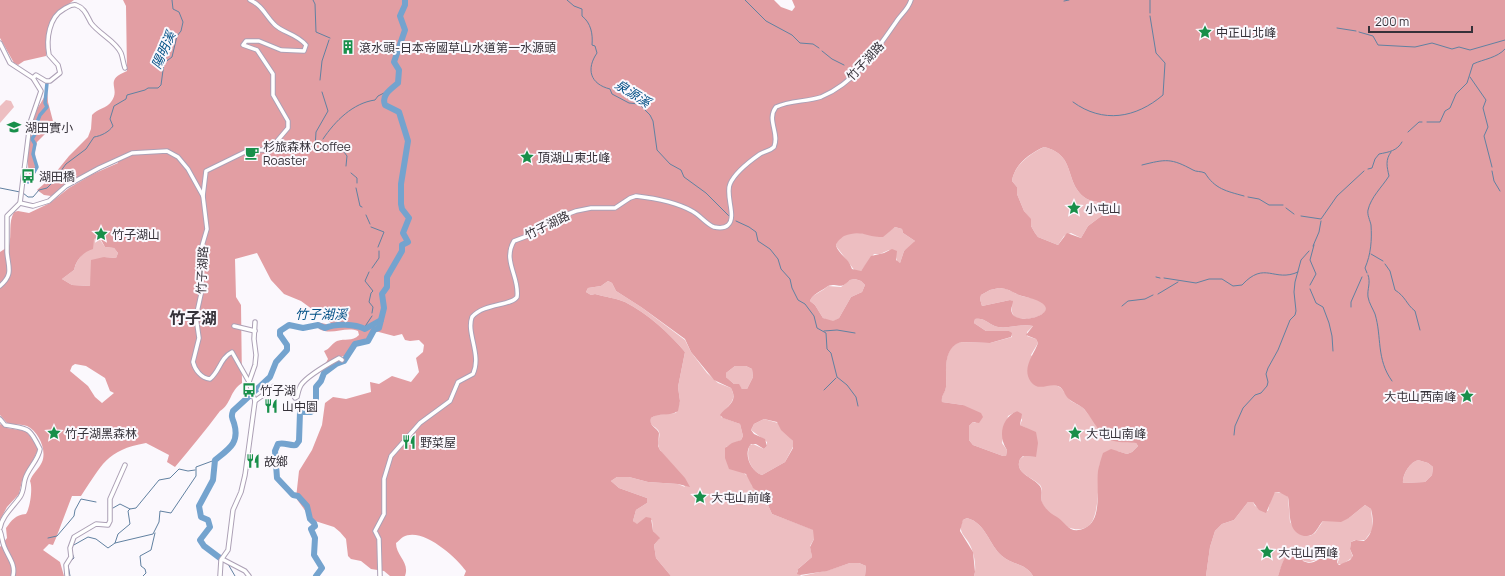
<svg xmlns="http://www.w3.org/2000/svg" width="1505" height="576" font-family="Manrope,'Noto Sans TC',sans-serif">
  <rect width="100%" height="100%" fill="#fbf8fd"/>
  <g fill="#edbec1">
    <path d="M6 100 11 101 14 107 0 123V106Z"/>
    <path d="M1044 147C1078 155 1063 184 1087 199 1093 202 1101 201 1107 206L1104 214 1088 226 1081 238 1071 233 1064 236 1058 245 1038 237 1035 233 1031 226 1030 219 1024 211 1017 194V187L1012 181C1014 165 1030 154 1044 147Z"/>
    <path d="M895 227 902 229 903 233 915 241 912 246 904 251 900 263 897 262 896 257 889 250 880 254H874L861 271H855L836 246C839 226 868 234 880 237Z"/>
    <path d="M99 238 105 247 114 248 118 253 116 258 104 257 90 286 72 285 62 279 74 270C76 258 88 250 94 239Z"/>
    <path d="M855 279 861 281 865 285 862 292 851 297 839 318 832 322 823 318 815 305 810 301C812 294 822 292 828 286L841 287 850 280Z"/>
    <path d="M608 281 612 283 616 291 641 307 685 340 691 352 707 373 718 383 731 388C739 403 724 406 721 417L740 424 743 436 741 440 726 447 741 471 749 477 752 486 764 496 772 514 814 530V539L810 546 812 557 799 568 797 572 801 576 829 570 850 563H859L866 566 865 576H671L656 558 654 545 659 539 653 531 652 520 637 525 633 521 636 510 647 503V498L619 488 611 481 617 477H629L648 482 678 484 685 487C681 479 676 470 671 463 667 458 662 454 659 448 656 442 662 436 658 430 654 425 649 426 651 418L656 415 676 413 680 401 678 387 685 352C668 332 648 314 625 302 616 298 605 297 595 294L591 295 586 292 588 288 601 286Z"/>
    <path d="M999 288C1008 288 1012 292 1019 295 1026 298 1035 297 1041 301 1061 314 1021 324 1014 316 1010 311 1013 307 1012 301L1010 300 982 306 980 299 981 295 990 290Z"/>
    <path d="M975 319C985 317 989 325 998 327 1009 329 1022 323 1033 326L1027 332V336L1036 339 1038 343 1031 355 1056 385 1061 388 1071 401 1082 407 1097 424 1102 434 1136 443 1138 446 1132 452 1127 454 1117 451 1100 463C1097 479 1101 519 1087 527 1071 536 1049 517 1042 503 1040 497 1044 490 1040 485 1032 477 1014 473 1020 459L1024 456 1036 457 1026 428 1020 425 1022 420 1017 411 1008 416 1002 443 1007 450 1006 456H1003L973 445 969 440V426L973 422 976 423 963 405 942 402C941 396 945 392 946 387 947 372 942 348 960 342L990 343 1012 337 1009 331H986L974 323Z"/>
    <path d="M735 366H746L752 369 753 377 747 389H742L738 384H734L726 377V373Z"/>
    <path d="M764 419 778 423 793 441 794 445 785 462 762 475C750 471 745 455 750 445L753 444 764 449 767 446V442L751 430 754 424Z"/>
    <path d="M1418 460 1428 463 1433 467 1432 475 1425 482 1403 483C1402 475 1410 462 1418 460Z"/>
    <path d="M1275 492 1283 493 1288 497 1290 522 1299 534 1310 536 1315 533 1323 521 1349 518 1365 505 1371 509 1373 529 1365 540H1355L1351 542 1350 549 1353 557 1343 564H1337L1339 559 1325 555C1307 567 1306 562 1289 552L1283 562 1278 576H1206L1210 547 1215 531 1222 524 1234 520 1248 502H1253L1255 506 1268 511 1271 497Z"/>
    <path d="M967 518C986 523 989 545 1002 556 1012 565 1026 563 1033 576H974C977 567 974 553 970 545 965 535 957 533 963 520Z"/>
  </g>
  <g fill="#e29ea3" fill-rule="evenodd">
    <path d="M0 0H74C47 19 48 24 46 56L24 61 18 65 14 63 0 38Z"/>
    <path d="M123 0H774L781 7 792 11 795 7 792 0H1505V576H1278C1282 565 1284 549 1299 552L1303 561C1313 566 1318 559 1326 555L1338 557 1337 563 1339 565 1350 560 1353 556 1350 549 1351 542 1356 540 1364 541C1374 533 1374 521 1371 509L1365 505 1349 518 1341 522 1323 521C1319 525 1317 531 1313 534 1310 536 1308 536 1304 536 1286 532 1291 510 1288 497L1279 492H1275L1266 513 1259 510 1253 502H1248L1234 520 1222 524 1215 531 1210 547 1206 576H1033C1026 563 1012 565 1002 556 989 545 986 523 967 518L963 520 960 531 973 552 975 572 974 576H865L866 566 859 563H850L827 571 800 575 797 574 798 569 812 557 810 547 814 539 813 530 772 514 764 496 753 488 746 474 729 469 725 458V448L732 443 741 440 743 436 740 424 723 418 720 415C726 406 739 403 731 388L714 380 691 352 685 339 641 307 616 291 612 283 608 281 601 286 588 288 586 292 591 295 595 294C605 297 616 298 625 302 648 314 668 332 685 352L678 387 680 401 678 411C670 417 659 412 651 418 649 427 656 426 659 433L658 446 660 450 685 478 690 487 678 484 648 482 629 477H617L611 481 619 488 647 498V503L636 510 633 521 637 524 646 517 651 518 653 531 660 538 654 545 656 558 671 576H464L466 571C456 557 422 526 403 537 401 538 398 542 396 543 396 556 410 562 405 576H390L384 571 371 569 361 561 351 559 348 556 346 539 340 532 334 527 312 520 296 498 299 471 312 450 322 425 325 403 333 397 346 399 371 392 370 382 379 384 392 376 411 382 419 372 416 358 423 352 424 345 419 340 410 341 405 340 402 334 394 336 375 331 370 341 355 346 349 355C333 356 332 371 322 370L328 359 324 351C330 349 332 343 337 341 345 338 352 342 359 335L358 331C345 326 332 336 319 329L317 322 330 325 331 323 301 301 284 294 271 280 257 253 235 259 236 297 241 305 242 383C230 390 231 405 220 411 205 431 190 449 175 467L167 462 169 455 146 443C106 450 102 465 81 496H72L56 538 53 545 49 544 43 550 60 562 64 576H0V547L7 538 6 528C12 520 15 515 26 514 30 508 33 488 30 481 32 474 39 469 42 462 47 450 39 432 27 426 22 424 14 425 8 424L0 415V252L9 246C12 234 8 223 14 212L18 211 29 213 50 203 69 188 93 174 118 163V162L111 161 51 196 44 195 37 190 52 177 69 156 88 137 91 129 92 115C97 109 107 108 111 102 122 88 102 81 127 71L126 6ZM1044 147C1078 155 1063 184 1087 199 1093 202 1101 201 1107 206L1104 214 1088 226 1081 238 1067 233 1058 245 1038 237 1035 233 1031 226V219L1024 211 1017 194V187L1012 181C1014 165 1030 153 1044 147ZM895 227 902 229 903 233 915 241 904 251 900 263 896 260 897 251 892 249 884 253 871 256 861 271 852 269C848 257 841 257 836 246 837 241 840 239 844 236 861 229 866 237 883 237ZM100 238 105 247 114 248 118 253 116 258 104 257 91 260 90 286 72 285 62 279 74 270C76 260 83 252 93 249L94 239ZM855 279 861 281 865 285 862 292 851 297 839 318 833 321 823 318 815 305 810 301C812 294 822 291 828 286 840 282 839 291 850 280ZM999 288C1009 288 1014 294 1022 296 1078 308 1019 329 1012 313 1010 309 1013 305 1013 301L1010 300 982 306 980 299 981 295 990 290ZM975 319C985 317 989 325 998 327 1009 329 1022 323 1033 326L1026 335 1036 339 1038 343C1034 355 1021 368 1031 382 1039 393 1051 381 1060 387 1064 390 1065 396 1069 399 1073 403 1079 404 1084 409 1094 420 1100 438 1114 441 1121 443 1129 442 1136 443L1138 446 1132 452 1127 454 1111 449 1103 453C1101 459 1099 465 1098 471 1096 487 1103 520 1085 528 1070 535 1067 524 1057 517 1051 514 1045 509 1042 502 1040 497 1044 490 1039 485 1032 477 1014 473 1020 459L1023 456 1036 457 1038 443 1036 432 1020 425 1022 414 1017 411C1001 418 998 437 1007 450L1006 456H1003L973 445 969 440V426L973 422 979 423 983 417 981 413 963 405 942 402C941 396 945 393 946 387 947 372 942 348 961 342L990 343 1011 337 1012 333 1009 331H986L974 323ZM75 364 86 366 105 378 110 391 114 393 102 403 95 397 88 386 70 371 72 366ZM735 366H746L752 369 753 377 747 389H742L739 384H734L726 377V373ZM764 419 777 422 781 430 793 441V448L785 462 762 475C750 471 743 453 751 444H756L764 449 767 446 765 439 754 434 751 430 754 424ZM1418 460 1428 463 1433 467 1432 475 1425 482 1403 483C1402 475 1410 462 1418 460Z"/>
    <path d="M47 90 48 102 54 125 37 142 35 151 36 173 29 174C26 155 29 129 36 112 39 104 44 100 47 90Z"/>
    <path d="M0 424 7 428 26 431 38 447 37 452 22 481 19 494 7 507 0 520Z"/>
  </g>
  <g fill="none" stroke-linecap="round" stroke-linejoin="round">
    <g stroke="#6181a1" stroke-width="1">
      <path d="M313 0 315 4 316 32 330 38"/>
      <path d="M567 0 574 6 582 9V16C591 23 593 34 592 45L595 46 597 53C586 69 590 84 610 89L612 94 629 103 639 104 650 115 653 121 657 150 670 164 681 170 684 177 706 193 729 216"/>
      <path d="M745 0 766 21 792 35 800 43 813 44 819 48"/>
      <path d="M1150 0V13"/>
      <path d="M1064 1 1069 0"/>
      <path d="M1337 28 1356 31"/>
      <path d="M1359 32 1373 36 1378 45 1415 47 1432 43 1452 49 1459 47 1470 50 1505 40"/>
      <path d="M822 51 832 59 844 65"/>
      <path d="M1470 77 1486 100 1483 108 1488 127 1484 136 1492 167"/>
      <path d="M320 80 322 61 329 40"/>
      <path d="M322 92 328 111 316 132 315 148 321 150 325 146 338 144 347 156 346 166"/>
      <path d="M1073 102C1103 124 1136 118 1163 95L1165 63 1156 53 1150 16"/>
      <path d="M1427 122H1440L1445 111 1450 108 1456 94 1467 83 1473 64C1484 59 1497 58 1505 49"/>
      <path d="M1408 132 1419 122H1422"/>
      <path d="M323 139C335 121 353 103 375 100L378 96 386 92"/>
      <path d="M1142 165C1166 159 1171 158 1193 170 1196 172 1201 171 1205 173 1215 189 1226 191 1244 196"/>
      <path d="M1368 169 1372 168 1375 159 1379 154C1389 152 1397 151 1402 142"/>
      <path d="M1492 171 1494 181 1500 191"/>
      <path d="M351 173 357 178V183"/>
      <path d="M0 188 20 192"/>
      <path d="M356 188 360 206 362 207"/>
      <path d="M23 193 28 197H33L39 190 47 188 51 184 66 164 86 149 94 137C101 136 109 132 113 126L110 119 114 106 126 99 127 95 145 90 148 88H158L161 85 164 63 172 57 177 36 181 31 183 22 179 12 173 9 172 0"/>
      <path d="M1248 197 1259 199 1269 205H1283"/>
      <path d="M1286 208 1294 214"/>
      <path d="M366 215 370 224"/>
      <path d="M1301 216 1321 219 1337 196 1364 171"/>
      <path d="M736 221 749 227 756 232 758 241 770 249 778 259 781 269 790 279 792 288 798 300 805 304 814 316 817 328 826 333 827 349 831 353 837 377 847 385 856 397 858 406"/>
      <path d="M371 227 384 232 378 247"/>
      <path d="M1313 246 1319 232 1321 221"/>
      <path d="M1371 254 1383 261"/>
      <path d="M1385 264 1390 271 1395 290C1406 297 1406 304 1415 311L1420 330"/>
      <path d="M372 268 379 258V251"/>
      <path d="M369 272 365 281 373 291 371 293 369 302 373 307 372 313"/>
      <path d="M1367 273 1365 268C1371 254 1372 240 1371 225 1370 220 1367 215 1368 210 1371 197 1382 187 1389 176 1387 167 1385 160 1391 152"/>
      <path d="M1368 275C1371 283 1367 289 1368 297 1369 303 1373 309 1375 314 1382 337 1376 359 1392 381"/>
      <path d="M1156 277 1160 278"/>
      <path d="M1164 278 1196 283 1209 279H1222L1233 286 1242 285C1265 260 1274 283 1298 272"/>
      <path d="M1310 285 1316 274 1310 260 1314 245"/>
      <path d="M1310 289 1316 303 1323 307 1329 323 1332 336 1333 351"/>
      <path d="M1158 294 1178 282"/>
      <path d="M1122 306 1128 301 1145 299 1153 295"/>
      <path d="M1351 307V302L1362 277"/>
      <path d="M364 328 372 316"/>
      <path d="M824 331 837 330 855 333"/>
      <path d="M824 390 836 378"/>
      <path d="M1234 435 1235 426 1243 408 1255 395 1261 393 1267 386 1268 382 1266 374 1268 368 1278 350 1290 320 1295 315 1296 311 1294 292 1295 282 1301 260 1309 251"/>
      <path d="M113 508 120 504 130 509 136 508 159 480 170 478 179 469 188 471 195 470"/>
      <path d="M48 538 57 536 69 522 74 516 75 510 81 499 96 502"/>
      <path d="M115 543 118 534 130 524 128 511 130 509"/>
      <path d="M72 546 88 537 96 539 108 548 115 543 153 534 159 522 160 511 171 513 196 476V467L215 460"/>
      <path d="M70 562 74 558 72 553"/>
      <path d="M228 564 235 576"/>
      <path d="M68 565 70 576"/>
      <path d="M143 576 146 573 145 569 141 566 140 556 151 550 155 533"/>
    </g>
    <g stroke="#74a3ce" stroke-width="3.5">
      <path d="M36 125 40 115 47 107 45 103 47 83"/>
      <path d="M28 182 37 167 33 154 35 144 32 139 35 134"/>
    </g>
    <g stroke="#74a3ce" stroke-width="6">
      <path d="M220 558 204 546 200 540 210 527 208 520 201 517 199 506 213 480 215 460C229 449 240 443 234 423 232 418 231 416 233 411L270 377 276 362 287 350V345L280 335V331L289 325 303 328 318 325 325 328C336 323 355 324 365 329L381 320 384 308 382 294 387 287V277L402 251V245L408 242 403 233 409 218 402 209 401 204V184L408 141 399 112 385 105C381 95 391 89 398 83L399 70 394 62 405 30 400 16 405 5V0"/>
      <path d="M316 576 322 568 314 555 315 538 311 529 315 526 314 523 310 519 307 506 298 496 293 495 277 478 275 451 278 444C285 442 289 446 296 445L299 441 300 412H311L316 407V387L321 381 324 373 336 364 344 361 355 344 368 341 374 330 379 328 381 320"/>
    </g>
    <defs>
      <g id="minor">
        <path d="M0 43 10 63 33 78 41 91 30 123 20 203 7 216C7 228 7 240 7 252 8 267 14 274 0 286"/>
        <path d="M33 78 36 75 46 81H50L60 73 58 65 49 55C46 39 49 17 64 9 68 7 71 4 76 5 85 8 87 16 91 23 99 34 116 41 121 53 123 58 123 63 125 68"/>
        <path d="M203 196 206 171 249 150H266L272 147 288 128V121L273 95V74L257 50 243 45 246 41H259L281 50 304 51 306 45C296 33 282 33 274 24 265 15 263 6 250 0"/>
        <path d="M20 203 33 206 49 201 66 186 99 168 132 153 167 151 178 157 188 169 203 196 207 229 200 253 201 294 196 317 199 338 193 362C195 370 201 378 210 379 220 371 220 358 232 352L249 382 255 401 245 475 241 492 233 510 228 550 221 560 220 576"/>
        <path d="M234 326 255 331"/>
        <path d="M249 382 255 365 256 355 254 339 255 322"/>
        <path d="M255 401C261 396 269 392 274 386L291 390 295 398 297 397C298 393 299 388 301 385 307 376 330 363 339 358L342 360"/>
        <path d="M0 419 5 425C28 429 29 426 40 449 38 461 28 468 25 479 23 486 24 491 20 497 13 507 2 516 0 528"/>
        <path d="M0 531C2 536 2 541 4 546 8 557 16 564 13 576"/>
        <path d="M222 559 245 571 249 576"/>
        <path d="M67 576 66 565 71 557 70 548 74 537 96 524 108 525 110 521V499L125 465"/>
        <path d="M380 576 379 539 375 531 384 514V479L391 456 420 423 450 401 458 382 473 374C482 355 466 333 472 317 484 303 511 306 517 297 520 277 502 261 514 241L530 235 555 219 576 211 591 208H615L630 198 636 196C653 198 676 202 692 211 700 215 706 224 714 227 719 228 725 228 728 225 737 217 725 195 730 184 735 172 750 161 760 154 765 151 770 151 774 147 780 133 766 120 776 107 790 100 806 102 821 97 855 83 876 51 896 22 901 14 908 10 911 0"/>
      </g>
    </defs>
    <use href="#minor" stroke="#aca0b5" stroke-width="5.5"/>
    <use href="#minor" stroke="#fff" stroke-width="3.5"/>
  </g>
  <defs>
    <symbol id="sight-bare" viewBox="-9 -9 18 18"><path d="M0-6L1.8-2.2L6-1.7L2.9 1.2L3.7 5.4L0 3.3L-3.7 5.4L-2.9 1.2L-6-1.7L-1.8-2.2Z" fill="#188f4a" stroke="#fbf8fd" stroke-width="2.5" paint-order="stroke"/></symbol>
    <symbol id="building-bare" viewBox="-9 -9 18 18"><path d="M-4-6H4V6H1V3H-1V6H-4ZM-2.5-4.3h1.7v1.8h-1.7ZM.8-4.3h1.7v1.8H.8ZM-2.5-1h1.7V.8h-1.7ZM.8-1h1.7V.8H.8Z" fill="#188f4a" stroke="#fbf8fd" stroke-width="2.5" paint-order="stroke"/></symbol>
    <symbol id="school-bare" viewBox="-9 -9 18 18"><path d="M0-5L7-2L0 1L-7-2ZM-4 1L0 2.5L4 1V4Q0 6-4 4Z" fill="#188f4a" stroke="#fbf8fd" stroke-width="2.5" paint-order="stroke"/></symbol>
    <symbol id="cafe-bare" viewBox="-9 -9 18 18"><path d="M-5.5-4.5H6V0H3Q3 3.5 0 3.5H-2.5Q-5.5 3.5-5.5 0ZM3-3.2v2h1.7v-2ZM-6 4.5H4V6H-6Z" fill="#188f4a" stroke="#fbf8fd" stroke-width="2.5" paint-order="stroke"/></symbol>
    <symbol id="bus-bare" viewBox="-9 -9 18 18"><path d="M-5-6H5V4H4V6H2V4H-2V6H-4V4H-5ZM-3.5-4V0h7V-4ZM-3.5 1.2v1.5H-2V1.2ZM2 1.2v1.5H3.5V1.2Z" fill="#188f4a" stroke="#fbf8fd" stroke-width="2.5" paint-order="stroke"/></symbol>
    <symbol id="restaurant-bare" viewBox="-9 -9 18 18"><path d="M-5-6h1v4h1v-4h1v4h1v-4h1v5L-1.5 .5V6h-2V.5L-5-1ZM5-6V6H3V1.5H1.5Q1.5-4 5-6Z" fill="#188f4a" stroke="#fbf8fd" stroke-width="2.5" paint-order="stroke"/></symbol>
  </defs>
  <g fill-rule="evenodd">
    <use href="#sight-bare" x="1195" y="22" width="20" height="20"/>
    <use href="#building-bare" x="338" y="37" width="20" height="20"/>
    <use href="#school-bare" x="4" y="117" width="20" height="20"/>
    <use href="#cafe-bare" x="242" y="143" width="20" height="20"/>
    <use href="#sight-bare" x="517" y="147" width="20" height="20"/>
    <use href="#bus-bare" x="18" y="166" width="20" height="20"/>
    <use href="#sight-bare" x="1064" y="198" width="20" height="20"/>
    <use href="#sight-bare" x="91" y="224" width="20" height="20"/>
    <use href="#bus-bare" x="239" y="380" width="20" height="20"/>
    <use href="#sight-bare" x="1457" y="386" width="20" height="20"/>
    <use href="#restaurant-bare" x="261" y="396" width="20" height="20"/>
    <use href="#sight-bare" x="44" y="423" width="20" height="20"/>
    <use href="#sight-bare" x="1065" y="423" width="20" height="20"/>
    <use href="#restaurant-bare" x="399" y="432" width="20" height="20"/>
    <use href="#restaurant-bare" x="243" y="451" width="20" height="20"/>
    <use href="#sight-bare" x="690" y="487" width="20" height="20"/>
    <use href="#sight-bare" x="1257" y="542" width="20" height="20"/>
  </g>
  <g text-anchor="middle" dominant-baseline="central" stroke-width="4" stroke-linejoin="round" paint-order="stroke">
    <g font-size="12" fill="#353139" stroke="#fbf8fd" text-anchor="start">
      <text x="1216" y="32">中正山北峰</text>
      <text x="359" y="47">滾水頭-日本帝國草山水道第一水源頭</text>
      <text x="25" y="127">湖田實小</text>
      <text x="263" y="146">杉旅森林 Coffee<tspan x="263" dy="14">Roaster</tspan></text>
      <text x="538" y="157">頂湖山東北峰</text>
      <text x="39" y="176">湖田橋</text>
      <text x="1085" y="208">小屯山</text>
      <text x="112" y="234">竹子湖山</text>
      <text x="260" y="390">竹子湖</text>
      <text x="1456" y="396" text-anchor="end">大屯山西南峰</text>
      <text x="282" y="406">山中園</text>
      <text x="65" y="433">竹子湖黑森林</text>
      <text x="1086" y="433">大屯山南峰</text>
      <text x="420" y="442">野菜屋</text>
      <text x="264" y="461">故鄉</text>
      <text x="711" y="497">大屯山前峰</text>
      <text x="1278" y="552">大屯山西峰</text>
    </g>
    <g font-size="12" fill="#353139" stroke="#fbf8fd">
      <text transform="translate(865 61) rotate(-47)">竹子湖路</text>
      <text transform="translate(547 225) rotate(-26)">竹子湖路</text>
      <text transform="translate(202 270) rotate(-87)">竹子湖路</text>
    </g>
    <g font-size="13" font-style="italic" fill="#004f85" stroke="#fbf8fd">
      <text transform="translate(163 50) rotate(-66)">陽明溪</text>
      <text transform="translate(633 93) rotate(32)">泉源溪</text>
      <text x="321" y="314">竹子湖溪</text>
    </g>
    <g font-size="16" font-weight="bold" fill="#353139" stroke="#fbf8fd">
      <text x="193" y="318">竹子湖</text>
    </g>
  </g>
  <path d="M1369 26v6h103v-6" fill="none" stroke="#353139" stroke-width="2"/>
  <text x="1375" y="26" font-size="12" fill="#353139" stroke="#fbf8fd" stroke-width="3" paint-order="stroke">200 m</text>
</svg>
